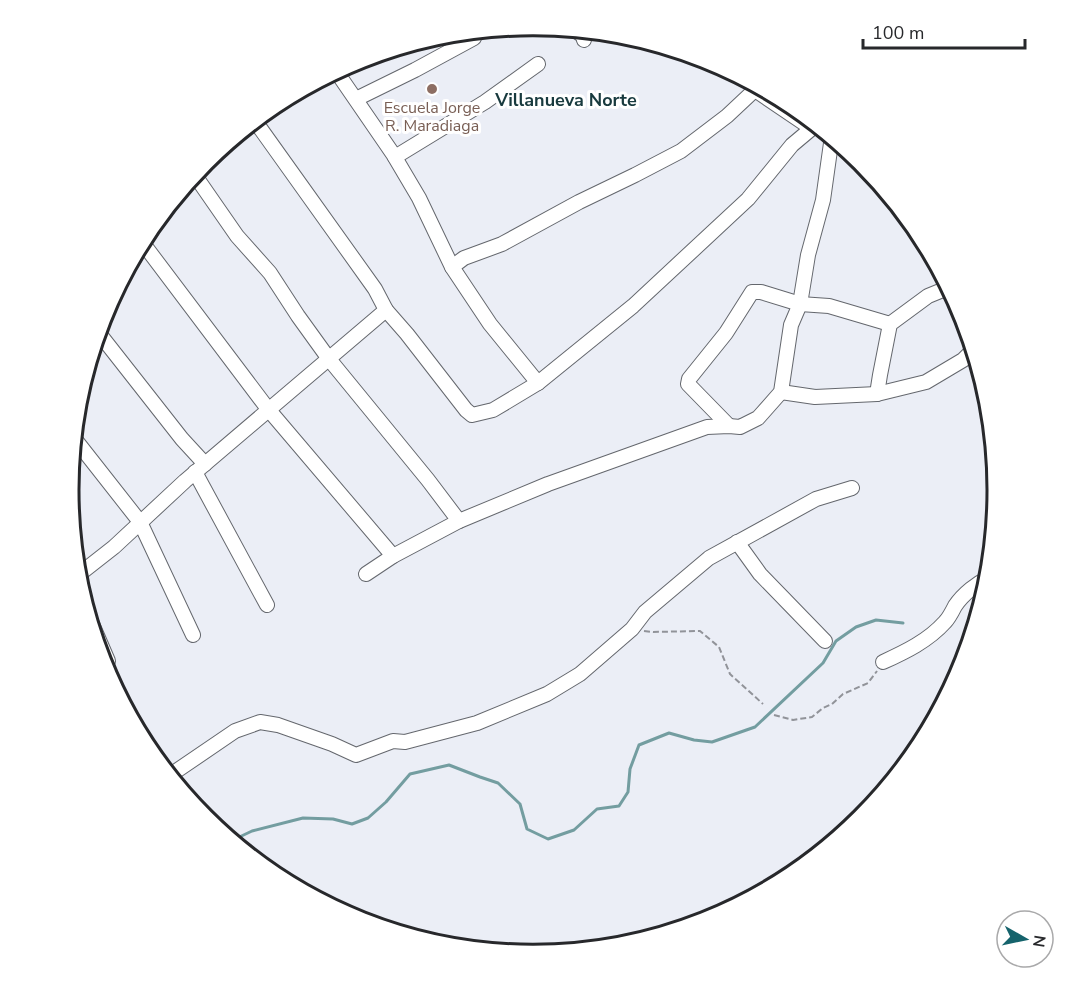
<svg xmlns="http://www.w3.org/2000/svg" width="1067" height="981" font-family="'Nunito Sans',sans-serif">
  <rect width="100%" height="100%" fill="#ebeef6"/>
  <g fill="none" stroke-linecap="round" stroke-linejoin="round">
    <g stroke="#739da0" stroke-width="3">
      <path d="M970 631 975 630"/>
      <path d="M231 841 252 831 303 818 333 819 352 824 368 818 386 802 410 774 449 765 480 777 498 783 520 804 527 829 548 839 574 830 597 809 619 806 628 792 630 769 639 745 669 733 694 740 712 742 755 727 823 663 836 641 856 627 876 620 903 623"/>
    </g>
    <defs>
      <g id="minor">
        <path d="M575 30 583 36 584 40"/>
        <path d="M336 71 393 154 419 198 452 267 490 324 538 383"/>
        <path d="M749 81 755 90 811 128"/>
        <path d="M356 99 415 70 474 38"/>
        <path d="M255 121 375 289 386 310 407 334 466 410 472 415 493 410 538 383 633 306 748 199 792 145 817 124"/>
        <path d="M395 157 485 102 538 64"/>
        <path d="M194 174 237 236 270 273 298 316 329 359 428 480 459 521"/>
        <path d="M142 242 268 409 393 556"/>
        <path d="M452 267 464 258 502 244 579 202 635 175 681 151 727 116 759 86"/>
        <path d="M98 332 182 439 205 464"/>
        <path d="M781 392 815 397 877 394 926 382 963 360 974 349"/>
        <path d="M877 394 880 375 890 324 928 296 950 287"/>
        <path d="M729 426 688 384 689 379 726 333 752 292H761L800 304 829 306 890 324"/>
        <path d="M74 438 140 522 193 635"/>
        <path d="M195 472 267 605"/>
        <path d="M737 542 760 574 825 641"/>
        <path d="M366 574 393 556 459 521 548 484 707 427 729 426 740 427 758 418 781 392 791 325 800 304 808 255 823 200 832 136"/>
        <path d="M77 576 114 547 185 481 386 310"/>
        <path d="M86 610 108 661"/>
        <path d="M883 662C905 652 928 641 945 622 949 618 952 612 955 606 963 594 977 583 990 577"/>
        <path d="M169 776 235 731 260 722 278 725 332 744 356 755 393 741 405 742 477 723 547 694 580 674 632 629 645 612 709 558 816 499 852 488"/>
      </g>
    </defs>
    <use href="#minor" stroke="#64676d" stroke-width="16"/>
    <g stroke="#919399" stroke-width="2" stroke-dasharray="6 3" stroke-linecap="butt">
      <path d="M644 631 653 632 700 631 719 647 730 674 763 704"/>
      <path d="M774 715 793 720 812 717 823 708 832 704 843 694 868 683 877 671"/>
    </g>
    <use href="#minor" stroke="#fff" stroke-width="14"/>
  </g>
  <circle fill="#8d6e63" stroke="#fff" stroke-width="2" cx="432" cy="89" r="6"/>
  <g text-anchor="middle" dominant-baseline="central" stroke-width="6" stroke-linejoin="round" paint-order="stroke">
    <g font-size="16" fill="#785e54" stroke="#fff">
      <text x="432" y="108">Escuela Jorge<tspan x="432" dy="18">R. Maradiaga</tspan></text>
    </g>
    <g font-size="18" font-weight="bold" fill="#183a3e" stroke="#fff">
      <text x="566" y="100">Villanueva Norte</text>
    </g>
  </g>
  <path d="M0 0H1067V981H0ZM79 490a454 454 0 1 1 908 0a454 454 0 1 1-908 0Z" fill="#fff" fill-rule="evenodd"/>
  <path fill="none" stroke="#27282b" stroke-width="3" d="M79 490a454 454 0 1 1 908 0a454 454 0 1 1-908 0Z"/>
  <g transform="translate(1025 939) rotate(99)"><circle r="28" fill="#ffffff" stroke="#a9a9aa" stroke-width="1.5"/>
  <path d="M0-4.5L10 22L0 15L-10 22Z" fill="#15636c"/>
  <text y="-9" font-size="16" font-weight="bold" text-anchor="middle" fill="#27282b">N</text>
  </g>
  <path d="M863 39v9h162v-9" fill="none" stroke="#27282b" stroke-width="3"/>
  <text x="872" y="39" font-size="18" fill="#27282b" stroke="#ffffff" stroke-width="4.5" paint-order="stroke">100 m</text>
</svg>
